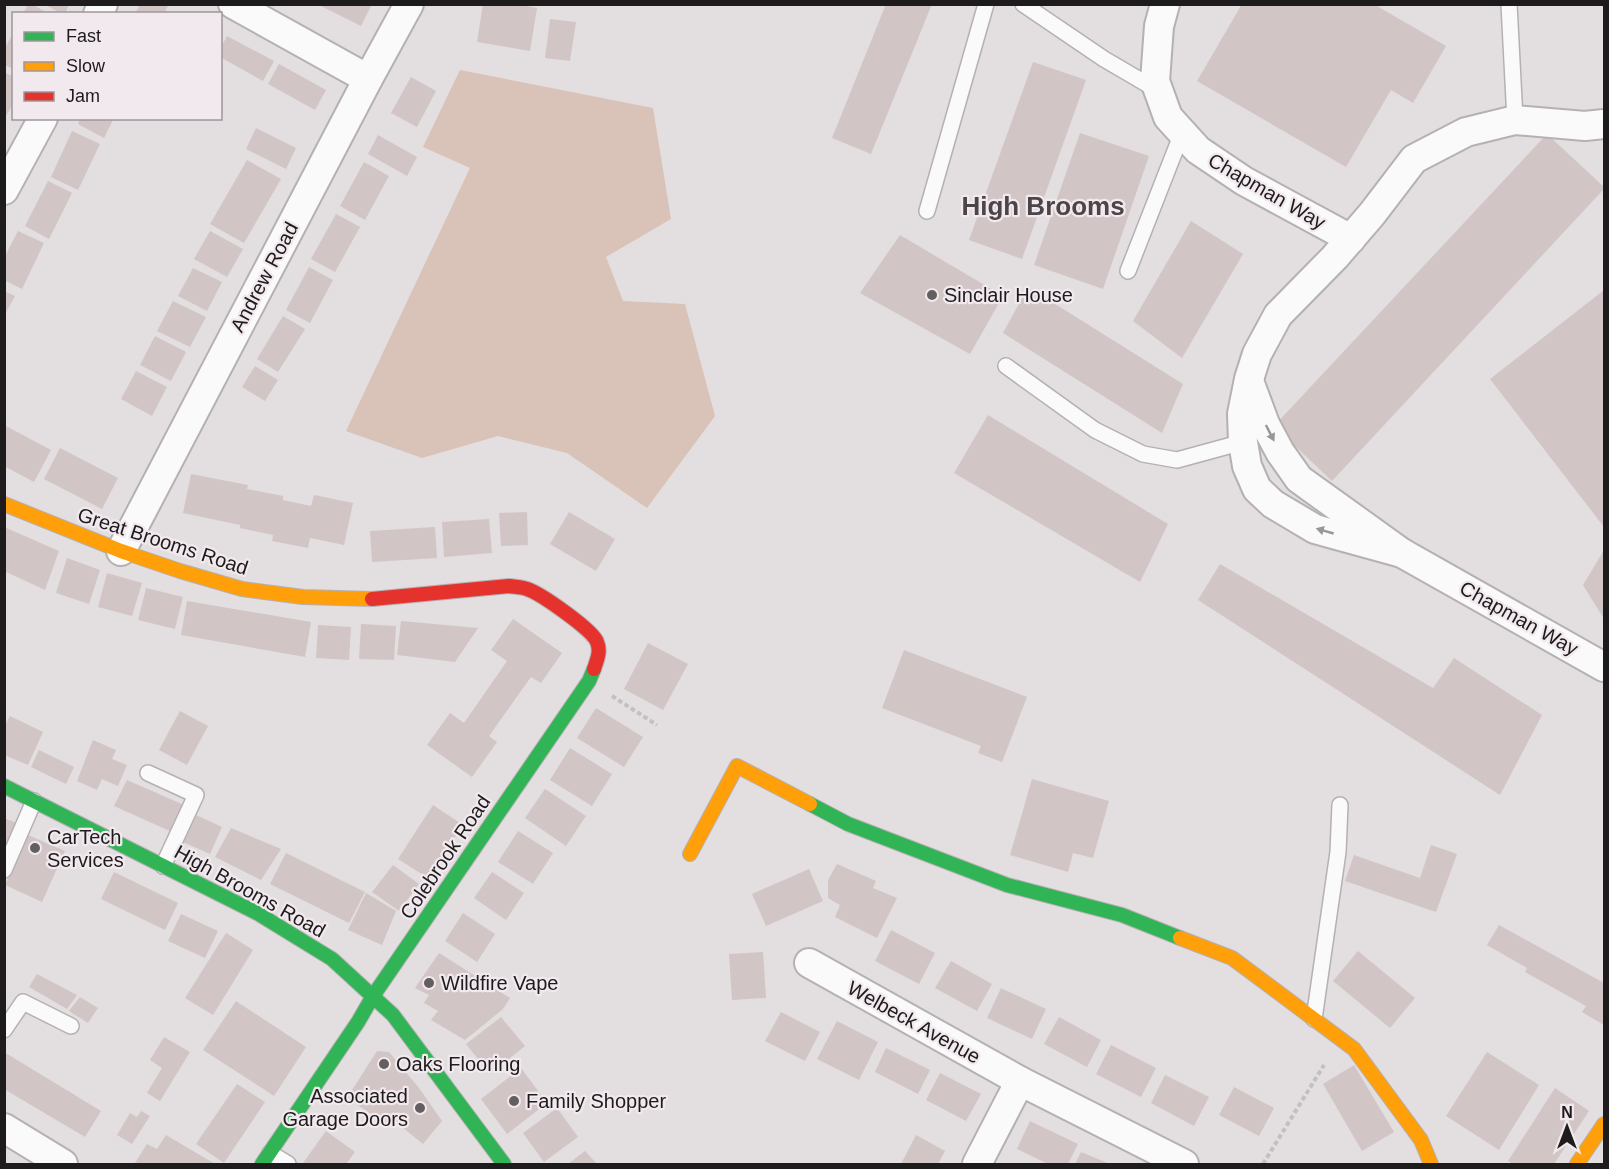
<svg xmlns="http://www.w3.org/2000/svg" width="1609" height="1169" font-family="Arial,sans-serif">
  <rect width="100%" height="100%" fill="#e3dee0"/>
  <path fill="#d9c2b8" d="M460 70 653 108 671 219 606 257 623 301 685 304 715 416 647 508 567 453 498 436 422 458 346 431 470 168 423 147Z"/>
  <g fill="#d2c5c6">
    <path d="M28 4H32L49 14H23Z"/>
    <path d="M44 4H69L65 14H62Z"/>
    <path d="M140 4H169L164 14H138L136 12Z"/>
    <path d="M317 4H372L361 26Z"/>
    <path d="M483 4H516L537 8 530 51 477 42Z"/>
    <path d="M886 4H932L871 154 832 138Z"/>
    <path d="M1242 4H1378L1377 6 1446 46 1413 103 1391 90 1346 167 1197 81Z"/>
    <path d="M550 19 576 22 570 61 545 58Z"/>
    <path d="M14 32V69L4 65V49Z"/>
    <path d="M227 36 274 61 263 81 220 57V49Z"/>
    <path d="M1033 62 1086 80 1022 259 969 240Z"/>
    <path d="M279 64 326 90 315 110 268 84Z"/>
    <path d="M4 72 14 77V103L4 119Z"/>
    <path d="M411 77 436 91 417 127 391 113Z"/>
    <path d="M80 118H114L104 138 78 124Z"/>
    <path d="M256 128 296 148 286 169 246 149Z"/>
    <path d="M72 131 100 144 78 190 51 177Z"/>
    <path d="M1080 133 1149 156 1103 289 1034 265Z"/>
    <path d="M1547 134 1604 187V189L1332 481 1274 426Z"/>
    <path d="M378 135 417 157 407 176 368 154Z"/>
    <path d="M247 160 281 179 244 243 210 224Z"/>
    <path d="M364 162 389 176 365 220 340 206Z"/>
    <path d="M48 181 72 193 49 239 25 226Z"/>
    <path d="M336 214 360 227 335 272 311 259Z"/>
    <path d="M1191 221 1243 254 1182 358 1133 321Z"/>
    <path d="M18 231 44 243 22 289 4 280V258Z"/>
    <path d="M210 231 243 249 227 277 194 259Z"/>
    <path d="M900 235 1003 296 970 354 860 293Z"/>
    <path d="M309 267 333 280 310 323 286 310Z"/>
    <path d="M193 268 222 282 207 311 178 296Z"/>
    <path d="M1028 287 1183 384 1162 433 1003 333Z"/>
    <path d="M1604 290V527L1490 379Z"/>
    <path d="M4 291 15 296 4 316Z"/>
    <path d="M173 301 206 317 190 347 157 331Z"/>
    <path d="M283 316 305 329 278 372 257 359Z"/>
    <path d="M155 336 186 352 171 381 140 365Z"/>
    <path d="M255 366 278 380 265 401 242 387Z"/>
    <path d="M136 371 167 387 152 416 121 399Z"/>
    <path d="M988 415 1168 524 1140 582 954 473Z"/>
    <path d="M4 425 51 450 34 482 4 466Z"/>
    <path d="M60 448 118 478 102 509 44 479Z"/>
    <path d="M191 474 248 485 247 489 283 496V500L311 506 314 495 353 503 344 545 310 538 308 548 272 541 273 535 240 528V525L183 513Z"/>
    <path d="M527 512 528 545 501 546 499 513Z"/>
    <path d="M569 512 615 539 596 571 550 544Z"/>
    <path d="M489 519 492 553 444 557 442 522Z"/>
    <path d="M4 527 59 551 45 590 4 571Z"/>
    <path d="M435 527 437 558 372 562 370 531Z"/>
    <path d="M1604 550V619L1583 585Z"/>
    <path d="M67 558 100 570 89 604 56 593Z"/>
    <path d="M1220 564 1433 688 1454 658 1542 715 1500 795 1198 600Z"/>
    <path d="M107 573 142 583 132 616 98 607Z"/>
    <path d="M146 588 183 597 175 629 138 620Z"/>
    <path d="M187 601 311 622 305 657 181 635Z"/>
    <path d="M513 619 562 653 541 683 531 677 489 736 497 742 472 777 427 745 450 713 464 723 507 661 491 650Z"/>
    <path d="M401 621 478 628 455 662 397 655Z"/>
    <path d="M361 624 396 626 394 660 359 659Z"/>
    <path d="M318 625 351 627 349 660 316 658Z"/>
    <path d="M648 643 688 664 663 710 624 689Z"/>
    <path d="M904 650 1027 697 1002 762 978 753 981 746 882 708Z"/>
    <path d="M596 708 643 737 624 767 577 738Z"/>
    <path d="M180 711 208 726 187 765 159 750Z"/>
    <path d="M10 716 43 732 28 765 4 755V727Z"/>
    <path d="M93 740 116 750 112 759 127 765 118 786 102 779 97 790 77 781Z"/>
    <path d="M570 748 612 774 592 806 550 780Z"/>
    <path d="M39 750 74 767 66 784 31 767Z"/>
    <path d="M1032 779 1109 801 1093 858 1073 853 1068 872 1010 855Z"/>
    <path d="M127 780 184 805 172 832 114 806Z"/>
    <path d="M545 789 586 816 566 846 525 818Z"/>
    <path d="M433 805 463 825 428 878 398 859Z"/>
    <path d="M196 815 222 827 210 854 183 842Z"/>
    <path d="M4 818 17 823 4 850Z"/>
    <path d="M231 828 281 849 261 880 215 857Z"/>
    <path d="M518 831 553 853 533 884 498 862Z"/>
    <path d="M28 835 65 851 42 902 5 885Z"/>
    <path d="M1431 845 1457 854 1436 912 1345 881 1354 855 1420 878Z"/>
    <path d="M286 853 365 892 349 923 270 884Z"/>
    <path d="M837 864 876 881 873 888 897 898 877 938 835 917 840 905 828 898V880Z"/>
    <path d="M393 865 419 884 399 911 372 892Z"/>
    <path d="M809 869 823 901 766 926 752 894Z"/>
    <path d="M114 872 178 903 165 930 101 899Z"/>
    <path d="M492 872 524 893 506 920 474 898Z"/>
    <path d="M366 893 396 911 382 945 348 930Z"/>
    <path d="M463 913 495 934 477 962 445 941Z"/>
    <path d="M181 914 218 931 205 958 168 941Z"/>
    <path d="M1499 925 1604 983V1025L1582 1012 1586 1006 1525 972 1527 968 1487 945Z"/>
    <path d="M891 930 935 953 919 984 875 961Z"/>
    <path d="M226 933 253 950 213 1015 185 998Z"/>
    <path d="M1358 951 1415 998 1390 1028 1333 981Z"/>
    <path d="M763 952 766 998 732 1000 729 954Z"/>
    <path d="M439 953 510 998 503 1009 465 1040 431 1020 438 1011 424 1003 429 995 415 988Z"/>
    <path d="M951 961 992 984 977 1011 935 988Z"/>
    <path d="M37 974 77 995 67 1009 29 987Z"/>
    <path d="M1001 988 1046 1009 1032 1039 987 1018Z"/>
    <path d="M80 997 98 1008 88 1023 69 1011Z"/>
    <path d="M236 1001 306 1047 274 1096 203 1050Z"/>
    <path d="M781 1012 820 1032 805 1061 765 1041Z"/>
    <path d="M501 1017 525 1046 490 1074 466 1044Z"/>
    <path d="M1059 1017 1101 1040 1087 1067 1044 1044Z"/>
    <path d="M837 1021 878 1042 859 1080 817 1059Z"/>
    <path d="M164 1037 190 1052 160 1101 147 1093 162 1068 150 1060Z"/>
    <path d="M1111 1045 1156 1068 1141 1097 1096 1074Z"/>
    <path d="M886 1048 930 1070 918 1094 875 1072Z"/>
    <path d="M377 1051 389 1052 419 1088 442 1121 423 1144 396 1122 392 1128 347 1098Z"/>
    <path d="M4 1052 101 1111 85 1137 4 1089Z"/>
    <path d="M1487 1052 1539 1085 1499 1150 1446 1116Z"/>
    <path d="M1354 1065 1394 1132 1362 1151 1323 1084Z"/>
    <path d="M521 1068 547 1103 507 1134 481 1099Z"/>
    <path d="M940 1073 981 1094 966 1121 926 1100Z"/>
    <path d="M1165 1075 1209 1097 1194 1126 1151 1103Z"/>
    <path d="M237 1084 265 1102 224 1163 196 1144Z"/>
    <path d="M1234 1087 1274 1108 1259 1136 1219 1115Z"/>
    <path d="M1555 1088 1589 1111 1554 1164H1513L1508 1161Z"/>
    <path d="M557 1108 578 1137 544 1162 523 1133Z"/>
    <path d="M141 1111 150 1116 132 1144 117 1135 130 1113 137 1117Z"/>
    <path d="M1030 1121 1078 1144 1068 1164H1048L1017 1149Z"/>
    <path d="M326 1131 355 1152 346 1164H304L303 1163Z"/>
    <path d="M166 1135 215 1164H138L135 1163 147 1144 157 1149Z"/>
    <path d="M916 1135 945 1151 938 1164H901Z"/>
    <path d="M585 1151 597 1164H568Z"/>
    <path d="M1081 1152 1110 1164H1075Z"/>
  </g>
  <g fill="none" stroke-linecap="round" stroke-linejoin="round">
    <defs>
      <g id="lane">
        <path d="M1023 4 1104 59 1157 90"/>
        <path d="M1509 4 1515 120"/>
        <path d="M927 211 986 4"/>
        <path d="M1128 271 1182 133"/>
        <path d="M1006 366 1095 430 1143 454 1177 460 1243 442"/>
        <path d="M148 773 196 795 163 866"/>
        <path d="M4 870 34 801"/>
        <path d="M1314 1019 1338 852 1340 805"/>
        <path d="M4 1030 23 1002 71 1026"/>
        <path d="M270 1153 288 1164"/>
      </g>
      <g id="street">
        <path d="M233 4 368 79"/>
        <path d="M1165 4 1159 26 1155 81 1168 117 1198 150 1244 181 1351 239"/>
        <path d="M98 14 103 4"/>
        <path d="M4 190 43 118"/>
        <path d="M1249 381 1265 424 1280 452 1299 479 1402 553 1604 667"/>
        <path d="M121 551 368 79 409 4"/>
        <path d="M1402 553 1315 529 1273 504 1257 489 1247 466 1243 442 1242 414 1249 379 1257 354 1278 315 1335 257 1372 214 1414 159 1466 132 1515 120 1585 126 1604 124"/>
        <path d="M809 963 1020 1081 1184 1164"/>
        <path d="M4 1128 63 1164"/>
        <path d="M977 1164 1020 1081"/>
      </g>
      <g id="fast">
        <path d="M4 786 257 913 332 959 393 1015 504 1164"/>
        <path d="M810 804 848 824 1007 885 1122 915 1180 938"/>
        <path d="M262 1164 358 1022 373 996 589 681 594 669"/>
      </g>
      <g id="slow">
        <path d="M4 504 121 551 180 571 242 589 303 597 372 599"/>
        <path d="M690 854 737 766 810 804"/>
        <path d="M1180 938 1232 958 1354 1049 1421 1140 1431 1164"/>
        <path d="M1577 1164 1604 1124"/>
      </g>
      <path id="jam" d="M372 599 509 586C515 587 522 587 527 589 540 593 593 630 597 642 601 651 597 660 594 669"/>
    </defs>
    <use href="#lane" stroke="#b5b1b3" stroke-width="18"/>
    <use href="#street" stroke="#b5b1b3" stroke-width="32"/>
    <use href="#fast" stroke="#b5b1b3" stroke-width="16"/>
    <use href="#slow" stroke="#b5b1b3" stroke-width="16"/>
    <use href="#jam" stroke="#b5b1b3" stroke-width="16"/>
    <g stroke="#c2c0c2" stroke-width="4" stroke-dasharray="4.5 3" stroke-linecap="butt">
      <path d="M612 696 657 725"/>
      <path d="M1263 1164 1324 1065"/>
    </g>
    <use href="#lane" stroke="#fbfafa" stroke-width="15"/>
    <use href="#street" stroke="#fbfafa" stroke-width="28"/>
    <use href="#fast" stroke="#30b455" stroke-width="14"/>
    <use href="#slow" stroke="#ff9f0a" stroke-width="14"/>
    <use href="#jam" stroke="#e5322d" stroke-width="14"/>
  </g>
  <defs><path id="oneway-solid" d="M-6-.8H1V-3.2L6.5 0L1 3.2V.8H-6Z" transform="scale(1.5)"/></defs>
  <g fill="#989697">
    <use href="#oneway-solid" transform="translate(1270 433) rotate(63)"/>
    <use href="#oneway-solid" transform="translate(1325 531) rotate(-164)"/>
  </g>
  <g fill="#635f61" stroke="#f2e9ee" stroke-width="2">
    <circle cx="932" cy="295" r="6"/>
    <circle cx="35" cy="848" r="6"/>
    <circle cx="429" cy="983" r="6"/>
    <circle cx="384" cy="1064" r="6"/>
    <circle cx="514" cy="1101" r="6"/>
    <circle cx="420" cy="1108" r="6"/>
  </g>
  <g text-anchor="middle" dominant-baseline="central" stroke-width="4.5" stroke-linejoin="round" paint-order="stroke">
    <g font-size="20" fill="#1e1b1d" stroke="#f2e9ee">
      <text transform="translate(1267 191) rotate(30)">Chapman Way</text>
      <text transform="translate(264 277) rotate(-62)">Andrew Road</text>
      <text transform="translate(163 541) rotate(18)">Great Brooms Road</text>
      <text transform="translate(1519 618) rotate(29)">Chapman Way</text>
      <text transform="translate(445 857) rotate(-56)">Colebrook Road</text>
      <text transform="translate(250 891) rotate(29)">High Brooms Road</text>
      <text transform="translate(914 1022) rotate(29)">Welbeck Avenue</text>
    </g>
    <g font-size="20" fill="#1e1b1d" stroke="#f2e9ee" text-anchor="start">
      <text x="944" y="295">Sinclair House</text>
      <text x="47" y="837">CarTech<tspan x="47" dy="23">Services</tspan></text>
      <text x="441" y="983">Wildfire Vape</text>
      <text x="396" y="1064">Oaks Flooring</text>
      <text x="408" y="1096" text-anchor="end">Associated<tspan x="408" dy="23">Garage Doors</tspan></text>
      <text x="526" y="1101">Family Shopper</text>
    </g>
    <g font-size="26" font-weight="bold" fill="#4c4548" stroke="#f2e9ee">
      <text x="1043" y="206">High Brooms</text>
    </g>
  </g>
  <rect width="1609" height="1169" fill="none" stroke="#1e1b1d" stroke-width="12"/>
  <rect x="12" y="12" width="210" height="108" fill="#f2e9ee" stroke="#9d979a" stroke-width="1.5"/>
  <rect x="24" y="32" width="30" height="9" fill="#30b455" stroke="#9d979a" stroke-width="1.5"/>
  <text x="66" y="42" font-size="18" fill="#1e1b1d">Fast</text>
  <rect x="24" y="62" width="30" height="9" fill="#ff9f0a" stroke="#9d979a" stroke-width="1.5"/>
  <text x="66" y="72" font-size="18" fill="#1e1b1d">Slow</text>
  <rect x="24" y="92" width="30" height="9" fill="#e5322d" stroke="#9d979a" stroke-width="1.5"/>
  <text x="66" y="102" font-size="18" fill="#1e1b1d">Jam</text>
  <g transform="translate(1567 1127)" stroke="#f2e9ee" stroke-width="4.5" paint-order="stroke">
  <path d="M0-4.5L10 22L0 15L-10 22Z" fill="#1e1b1d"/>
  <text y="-9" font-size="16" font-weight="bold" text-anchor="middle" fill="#1e1b1d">N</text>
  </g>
</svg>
